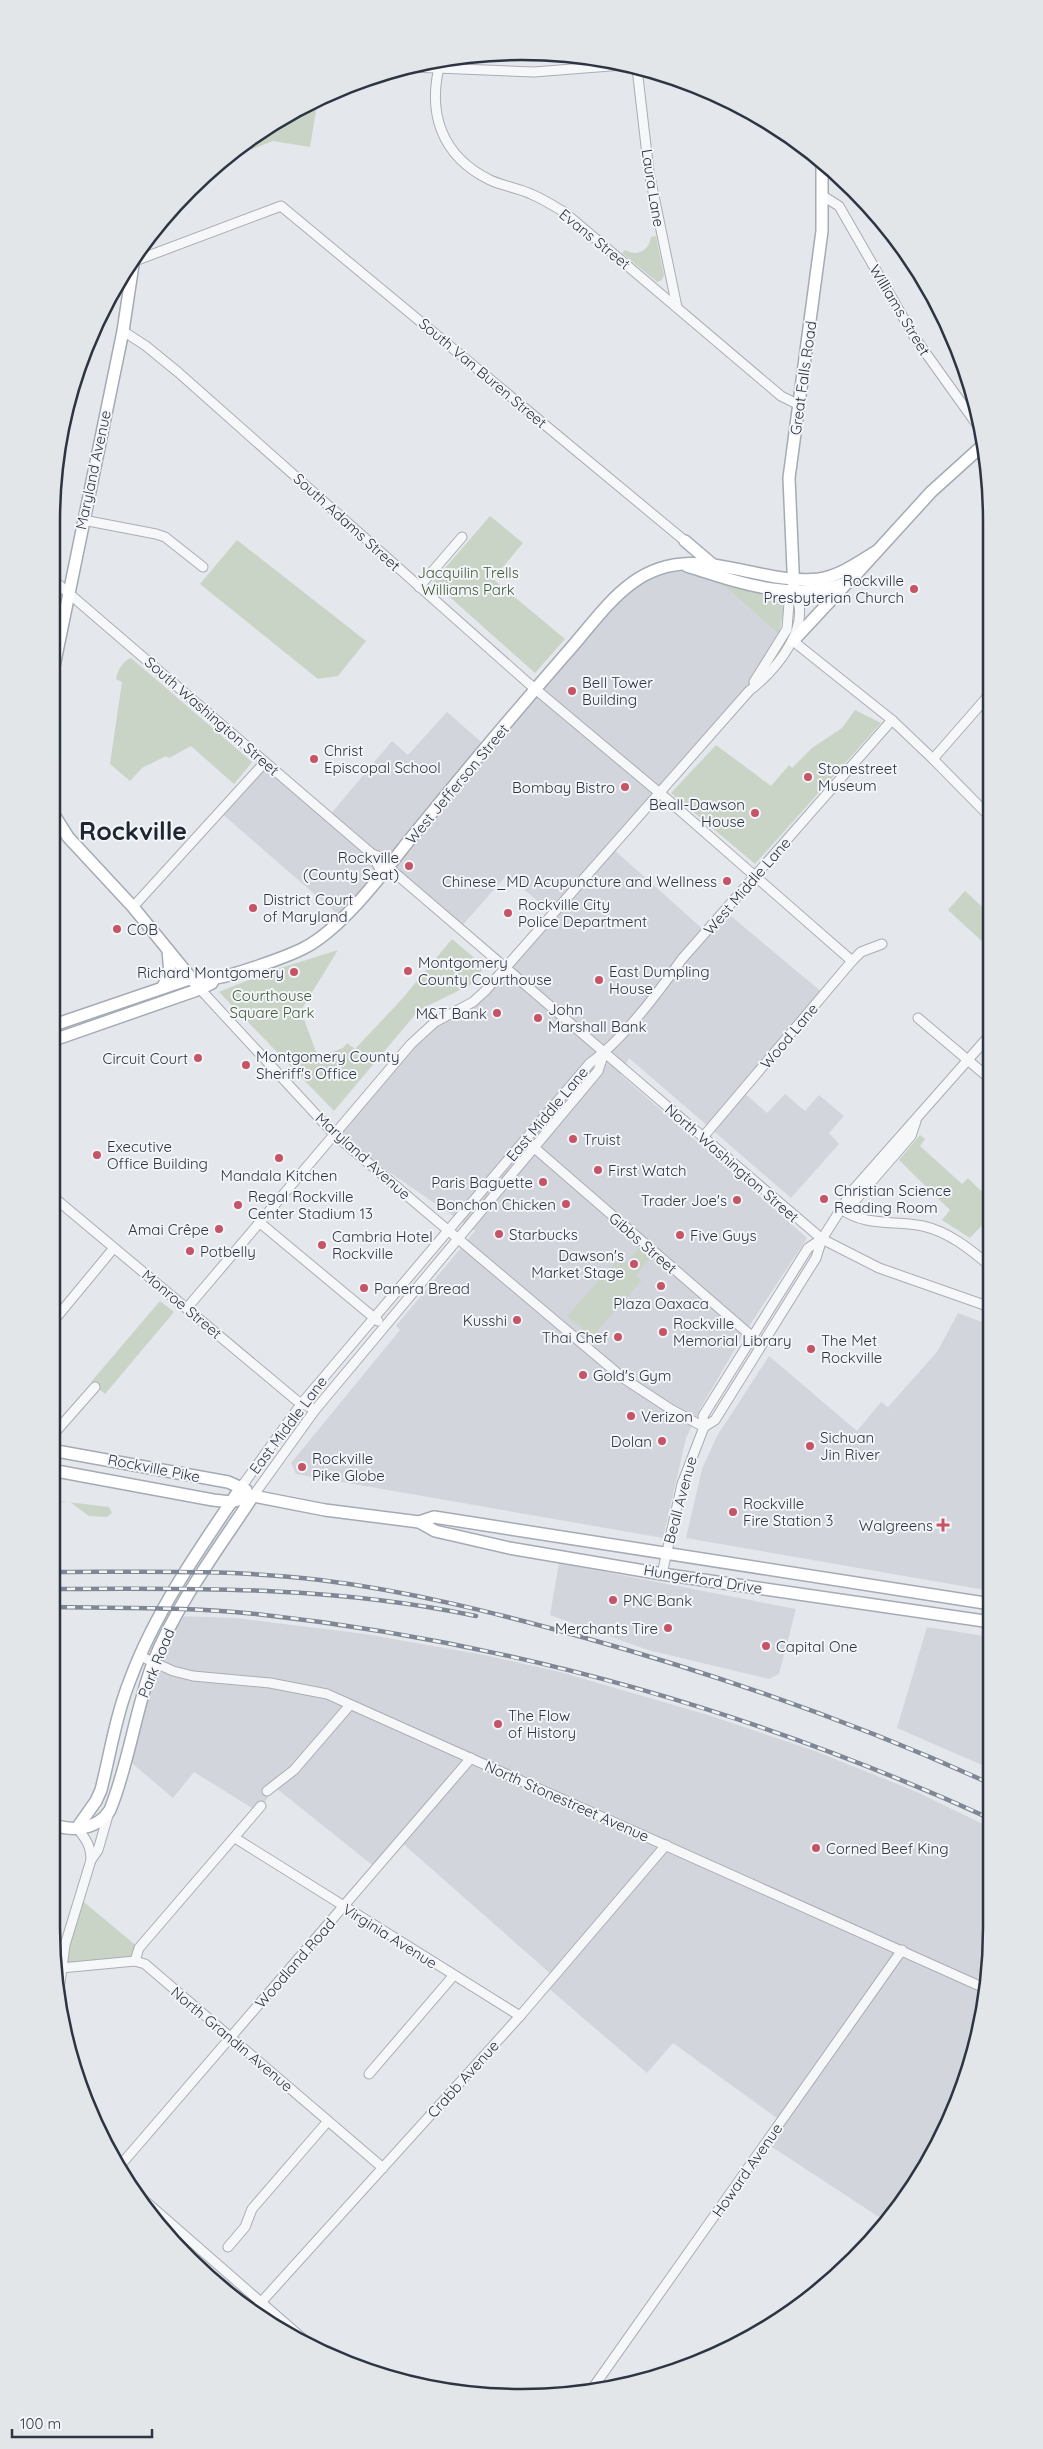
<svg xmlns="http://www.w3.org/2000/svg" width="1043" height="2449" font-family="Quicksand,sans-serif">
  <rect width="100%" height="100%" fill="#e4e7eb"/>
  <g fill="#d2d6dc">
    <path d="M673 566 720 582 780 636 749 691 612 848 706 932 725 911 824 994 742 1091 767 1113 785 1094 805 1111 819 1095 844 1116 829 1133 839 1144 791 1198 629 1058 621 1075 807 1238 744 1334 701 1407 686 1438 663 1538 296 1474 291 1463 400 1330 396 1326 475 1231 334 1134 425 1030 473 1002 553 914 507 875 459 929 388 867 342 918 220 812 265 762 329 816 392 741 408 755 447 712 487 747 622 593Z"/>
    <path d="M958 1313 990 1325 991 1591 686 1538 702 1469 717 1436 769 1356 857 1431 881 1402 898 1415 888 1407 937 1352Z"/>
    <path d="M559 1563 796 1609 779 1674 769 1679 648 1650 550 1615Z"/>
    <path d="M177 1616 236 1618 365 1634 484 1655 560 1672 708 1715 815 1751 917 1792 991 1828 992 1927 967 2078 926 2155 882 2219 766 2143 781 2121 673 2043 647 2073 546 1986 553 1976 400 1841 376 1868 276 1788 257 1811 194 1772 173 1798 126 1758 134 1729Z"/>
    <path d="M927 1627 991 1637V1769L897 1728Z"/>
  </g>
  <g fill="#cad4c6">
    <path d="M318 98 310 147 273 141 222 161 235 149Z"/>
    <path d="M656 236 664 275 662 280 657 282 622 253 625 250C637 257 649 251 651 237Z"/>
    <path d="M490 516 523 543 493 579 565 639 535 673 433 582Z"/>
    <path d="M237 540 366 641 338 676 318 679 200 584Z"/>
    <path d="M720 582 779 598 784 608 779 635Z"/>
    <path d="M131 658 252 762 234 784 191 746 169 758 166 756 142 768 130 781 110 764 122 682 116 679C117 671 124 660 131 658Z"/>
    <path d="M855 710 881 723 755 864 671 793 716 745 771 786 789 765 792 768 812 748 842 728Z"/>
    <path d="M965 891 989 913V941L986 945 948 910Z"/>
    <path d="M452 939 485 967 470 985 419 1010 334 1111 219 992 268 972 338 950 303 1007 302 1014 318 1057 343 1048 347 1043 355 1049 402 999Z"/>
    <path d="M920 1135 925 1139 920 1146 962 1184 968 1178 981 1191 990 1183V1217L970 1238 942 1220 950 1210 899 1160Z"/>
    <path d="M640 1247 651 1257 636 1275 642 1280 592 1337 567 1316 618 1259 625 1264Z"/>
    <path d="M160 1301 174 1312 105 1394 91 1382Z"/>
    <path d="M51 1500 109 1507 112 1513 107 1517 89 1516 70 1502H51Z"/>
    <path d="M79 1898 139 1948 135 1961 61 1968Z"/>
  </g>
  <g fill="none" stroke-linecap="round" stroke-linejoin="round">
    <defs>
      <g id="minor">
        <path d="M441 60C426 112 441 156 490 180 503 186 518 188 531 194 543 199 554 206 564 212L781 396 799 405"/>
        <path d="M637 68 649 172 677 307"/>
        <path d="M395 69 411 67 534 72 623 65"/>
        <path d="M823 196 839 206 915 338 978 426"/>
        <path d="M132 262 281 206 685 541"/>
        <path d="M123 331 146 346 179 373 527 682 668 800 852 961"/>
        <path d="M83 520 156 534 165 537 203 567"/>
        <path d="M51 578 372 854 393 861"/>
        <path d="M419 587 462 537"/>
        <path d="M793 641 892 720 933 759 989 816"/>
        <path d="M754 682 787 629 789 603 794 592"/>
        <path d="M933 759 988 696"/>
        <path d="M372 854 382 873"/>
        <path d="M388 867 822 1239 879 1268 990 1307"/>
        <path d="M133 907 265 762"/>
        <path d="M200 989 334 1134 623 1378 672 1410 704 1427"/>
        <path d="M918 1018 989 1078"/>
        <path d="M703 1137 852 961 861 952 882 944"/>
        <path d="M530 1144 756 1340"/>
        <path d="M51 1195 296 1400 315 1410"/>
        <path d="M843 1207 853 1203 911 1136 916 1121"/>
        <path d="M841 1209C866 1227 895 1220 923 1226 949 1232 970 1249 990 1266"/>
        <path d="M259 1222 378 1321"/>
        <path d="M187 1308 411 1044 435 1022 473 1002 485 991 749 691C775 671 814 626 794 592"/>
        <path d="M51 1324 113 1249"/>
        <path d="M704 1427 715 1420 816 1258 822 1239 853 1190 989 1036"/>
        <path d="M51 1437 95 1387"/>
        <path d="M242 1486 302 1403 590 1063C623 1040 658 993 682 959L892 720"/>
        <path d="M253 1496 315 1410 598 1071 604 1053"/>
        <path d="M662 1574 682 1484 704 1427 703 1416 808 1248 822 1239"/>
        <path d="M140 1656 173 1671 193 1676 270 1683 327 1694 982 1987"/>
        <path d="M267 1791 294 1770 350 1705"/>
        <path d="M235 1838 520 2016"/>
        <path d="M91 1860 98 1850 109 1812"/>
        <path d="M135 1961 139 1948 261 1806"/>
        <path d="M61 1968 135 1961 145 1964 383 2168"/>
        <path d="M60 1983 65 1945 91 1860C91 1846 86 1839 77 1828"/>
        <path d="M369 2074 454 1975"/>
        <path d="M118 2168 471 1758"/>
        <path d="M137 2194 310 2345"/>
        <path d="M228 2247 245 2227 252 2209 328 2121"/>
        <path d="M255 2309 520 2016 666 1845"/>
        <path d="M592 2389 902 1950"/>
      </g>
      <g id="major">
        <path d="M685 541 712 564"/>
        <path d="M687 566C740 583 795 603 849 582L931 492 983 445"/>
        <path d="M794 592 789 478 822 231V165"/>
        <path d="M793 641 846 584"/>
        <path d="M51 681 123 331 134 258"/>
        <path d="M51 810 68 837 133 907 200 989"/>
        <path d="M162 988 170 974 168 950"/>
        <path d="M51 1026 192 978C199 977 206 977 213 978 228 978 289 956 304 948 341 929 381 876 407 843 458 780 511 717 564 656 586 632 606 602 632 583 693 538 756 586 819 579 840 576 859 562 877 551"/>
        <path d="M51 1041 200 989 212 983 214 978"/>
        <path d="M51 1450 228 1482 246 1490"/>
        <path d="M51 1470 213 1500 231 1502 253 1496 325 1510 419 1522 435 1531 509 1548 662 1574 991 1622"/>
        <path d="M419 1522 434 1517 991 1604"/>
        <path d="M51 1824C73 1832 97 1830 110 1810 129 1763 135 1711 153 1663 175 1606 219 1548 253 1496"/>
        <path d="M77 1828 96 1801 101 1790C110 1754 116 1715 130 1680 156 1610 200 1548 242 1486"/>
      </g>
    </defs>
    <use href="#minor" stroke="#a9aeb5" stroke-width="11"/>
    <use href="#major" stroke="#a4abb5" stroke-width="14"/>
    <use href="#minor" stroke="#f6f7f9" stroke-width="9"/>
    <use href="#major" stroke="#fff" stroke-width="11"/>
    <defs>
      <g id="rail">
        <path d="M51 1572C141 1572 231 1569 320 1580 409 1591 496 1613 582 1637 722 1676 859 1724 991 1784"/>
        <path d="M51 1589C193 1588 336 1586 476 1616"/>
        <path d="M51 1607C120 1608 188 1607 256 1614 511 1642 759 1713 991 1819"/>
      </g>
    </defs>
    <use href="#rail" stroke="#7e8793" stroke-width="4.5"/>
    <use href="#rail" stroke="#f3f5f8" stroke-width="2.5" stroke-dasharray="8" stroke-linecap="butt"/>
  </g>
  <g fill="#c55467" stroke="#f3f5f8" stroke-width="2">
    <circle cx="914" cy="589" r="5"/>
    <circle cx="572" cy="691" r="5"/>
    <circle cx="314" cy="759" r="5"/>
    <circle cx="808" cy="777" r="5"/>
    <circle cx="625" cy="787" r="5"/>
    <circle cx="755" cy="813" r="5"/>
    <circle cx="409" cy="866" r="5"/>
    <circle cx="727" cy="881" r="5"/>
    <circle cx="253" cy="908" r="5"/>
    <circle cx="508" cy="913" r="5"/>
    <circle cx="117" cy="929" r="5"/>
    <circle cx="408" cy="971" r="5"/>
    <circle cx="294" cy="972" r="5"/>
    <circle cx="599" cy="980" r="5"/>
    <circle cx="497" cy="1013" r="5"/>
    <circle cx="538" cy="1018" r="5"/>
    <circle cx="198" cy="1058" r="5"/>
    <circle cx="246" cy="1065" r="5"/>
    <circle cx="573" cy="1139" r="5"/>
    <circle cx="97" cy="1155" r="5"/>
    <circle cx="279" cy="1158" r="5"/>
    <circle cx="598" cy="1170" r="5"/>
    <circle cx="543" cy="1182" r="5"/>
    <circle cx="824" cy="1199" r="5"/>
    <circle cx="737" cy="1200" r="5"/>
    <circle cx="566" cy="1204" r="5"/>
    <circle cx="238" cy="1205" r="5"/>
    <circle cx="219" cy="1229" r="5"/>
    <circle cx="499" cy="1234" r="5"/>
    <circle cx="680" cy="1235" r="5"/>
    <circle cx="322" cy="1245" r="5"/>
    <circle cx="190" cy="1251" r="5"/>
    <circle cx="634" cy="1264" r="5"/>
    <circle cx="661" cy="1286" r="5"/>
    <circle cx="364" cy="1288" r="5"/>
    <circle cx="517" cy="1320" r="5"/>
    <circle cx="663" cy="1332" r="5"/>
    <circle cx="618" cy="1337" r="5"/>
    <circle cx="811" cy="1349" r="5"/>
    <circle cx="583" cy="1375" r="5"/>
    <circle cx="631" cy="1416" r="5"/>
    <circle cx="662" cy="1441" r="5"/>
    <circle cx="810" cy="1446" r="5"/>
    <circle cx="302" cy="1467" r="5"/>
    <circle cx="733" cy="1512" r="5"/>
    <path d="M940.5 1517.5h5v5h5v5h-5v5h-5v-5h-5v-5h5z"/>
    <circle cx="613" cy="1600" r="5"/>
    <circle cx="668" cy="1628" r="5"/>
    <circle cx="766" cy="1646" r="5"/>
    <circle cx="498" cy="1724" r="5"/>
    <circle cx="816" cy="1848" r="5"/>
  </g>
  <g text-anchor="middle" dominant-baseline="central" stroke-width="4" stroke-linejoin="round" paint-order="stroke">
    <g font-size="15" fill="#2d3542" stroke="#f3f5f8">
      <text transform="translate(653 188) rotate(81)">Laura Lane</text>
      <text transform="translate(595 239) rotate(39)">Evans Street</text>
      <text transform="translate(900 310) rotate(59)">Williams Street</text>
      <text transform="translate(483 373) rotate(40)">South Van Buren Street</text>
      <text transform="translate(803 378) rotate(-82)">Great Falls Road</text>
      <text transform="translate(93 470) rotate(-78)">Maryland Avenue</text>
      <text transform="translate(347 522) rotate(42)">South Adams Street</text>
      <text transform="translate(212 716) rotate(41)">South Washington Street</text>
      <text transform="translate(457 784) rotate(-50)">West Jefferson Street</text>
      <text transform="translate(747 886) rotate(-49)">West Middle Lane</text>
      <text transform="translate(789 1036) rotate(-50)">Wood Lane</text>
      <text transform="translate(547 1114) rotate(-50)">East Middle Lane</text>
      <text transform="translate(363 1156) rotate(42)">Maryland Avenue</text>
      <text transform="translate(732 1163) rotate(41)">North Washington Street</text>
      <text transform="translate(643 1243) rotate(41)">Gibbs Street</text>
      <text transform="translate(182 1304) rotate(40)">Monroe Street</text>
      <text transform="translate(288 1425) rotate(-53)">East Middle Lane</text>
      <text transform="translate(154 1468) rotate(11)">Rockville Pike</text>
      <text transform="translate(680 1500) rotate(-75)">Beall Avenue</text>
      <text transform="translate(703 1579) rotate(9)">Hungerford Drive</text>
      <text transform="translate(156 1663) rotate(-68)">Park Road</text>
      <text transform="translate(567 1801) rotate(24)">North Stonestreet Avenue</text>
      <text transform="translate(390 1936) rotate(32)">Virginia Avenue</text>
      <text transform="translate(295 1963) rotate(-49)">Woodland Road</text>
      <text transform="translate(232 2039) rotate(40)">North Grandin Avenue</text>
      <text transform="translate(463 2079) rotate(-48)">Crabb Avenue</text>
      <text transform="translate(747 2170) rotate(-55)">Howard Avenue</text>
    </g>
    <g font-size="15" fill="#425c3b" stroke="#f3f5f8">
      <text x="468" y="572">Jacquilin Trells<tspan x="468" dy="17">Williams Park</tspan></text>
      <text x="272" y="995">Courthouse<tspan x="272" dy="17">Square Park</tspan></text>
    </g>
    <g font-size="15" fill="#2d3542" stroke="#f3f5f8" text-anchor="start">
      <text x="904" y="580" text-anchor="end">Rockville<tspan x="904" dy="17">Presbyterian Church</tspan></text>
      <text x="582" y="682">Bell Tower<tspan x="582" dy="17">Building</tspan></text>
      <text x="324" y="750">Christ<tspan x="324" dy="17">Episcopal School</tspan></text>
      <text x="818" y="768">Stonestreet<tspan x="818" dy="17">Museum</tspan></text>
      <text x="615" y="787" text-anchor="end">Bombay Bistro</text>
      <text x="745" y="804" text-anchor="end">Beall-Dawson<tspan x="745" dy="17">House</tspan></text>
      <text x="399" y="857" text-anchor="end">Rockville<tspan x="399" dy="17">(County Seat)</tspan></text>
      <text x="717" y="881" text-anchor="end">Chinese_MD Acupuncture and Wellness</text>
      <text x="263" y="899">District Court<tspan x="263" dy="17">of Maryland</tspan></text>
      <text x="518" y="904">Rockville City<tspan x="518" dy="17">Police Department</tspan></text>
      <text x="127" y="929">COB</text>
      <text x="418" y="962">Montgomery<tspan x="418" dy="17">County Courthouse</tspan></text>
      <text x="609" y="971">East Dumpling<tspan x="609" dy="17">House</tspan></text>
      <text x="284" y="972" text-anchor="end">Richard Montgomery</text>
      <text x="548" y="1009">John<tspan x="548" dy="17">Marshall Bank</tspan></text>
      <text x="487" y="1013" text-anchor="end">M&amp;T Bank</text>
      <text x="256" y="1056">Montgomery County<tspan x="256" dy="17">Sheriff's Office</tspan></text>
      <text x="188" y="1058" text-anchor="end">Circuit Court</text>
      <text x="583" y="1139">Truist</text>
      <text x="107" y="1146">Executive<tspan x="107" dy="17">Office Building</tspan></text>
      <text x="608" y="1170">First Watch</text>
      <text x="279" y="1175" text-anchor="middle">Mandala Kitchen</text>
      <text x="533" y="1182" text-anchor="end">Paris Baguette</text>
      <text x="834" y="1190">Christian Science<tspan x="834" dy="17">Reading Room</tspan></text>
      <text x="248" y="1196">Regal Rockville<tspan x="248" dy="17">Center Stadium 13</tspan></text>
      <text x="727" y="1200" text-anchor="end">Trader Joe's</text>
      <text x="556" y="1204" text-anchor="end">Bonchon Chicken</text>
      <text x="209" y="1229" text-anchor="end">Amai Crêpe</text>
      <text x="509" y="1234">Starbucks</text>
      <text x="690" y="1235">Five Guys</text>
      <text x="332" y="1236">Cambria Hotel<tspan x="332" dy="17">Rockville</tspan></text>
      <text x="200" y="1251">Potbelly</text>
      <text x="624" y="1255" text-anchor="end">Dawson's<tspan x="624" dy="17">Market Stage</tspan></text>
      <text x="374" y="1288">Panera Bread</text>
      <text x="661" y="1303" text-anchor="middle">Plaza Oaxaca</text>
      <text x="507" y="1320" text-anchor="end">Kusshi</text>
      <text x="673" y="1323">Rockville<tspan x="673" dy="17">Memorial Library</tspan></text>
      <text x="608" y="1337" text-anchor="end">Thai Chef</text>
      <text x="821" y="1340">The Met<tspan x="821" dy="17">Rockville</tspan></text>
      <text x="593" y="1375">Gold's Gym</text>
      <text x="641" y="1416">Verizon</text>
      <text x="820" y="1437">Sichuan<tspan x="820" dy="17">Jin River</tspan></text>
      <text x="652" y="1441" text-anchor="end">Dolan</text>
      <text x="312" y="1458">Rockville<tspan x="312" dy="17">Pike Globe</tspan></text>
      <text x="743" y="1503">Rockville<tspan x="743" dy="17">Fire Station 3</tspan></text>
      <text x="933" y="1525" text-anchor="end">Walgreens</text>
      <text x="623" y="1600">PNC Bank</text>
      <text x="658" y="1628" text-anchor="end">Merchants Tire</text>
      <text x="776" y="1646">Capital One</text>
      <text x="508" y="1715">The Flow<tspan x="508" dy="17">of History</tspan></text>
      <text x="826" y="1848">Corned Beef King</text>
    </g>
    <g font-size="25" font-weight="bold" fill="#1f2633" stroke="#f3f5f8">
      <text x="133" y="830">Rockville</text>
    </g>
  </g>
  <path d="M0 0H1043V2449H0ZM521 60H522A461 461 0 0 1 983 521V1928A461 461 0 0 1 522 2389H521A461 461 0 0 1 60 1928V521A461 461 0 0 1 521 60Z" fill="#e3e6e9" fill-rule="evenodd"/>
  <path fill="none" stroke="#2d3542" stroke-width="2.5" d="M521 60H522A461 461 0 0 1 983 521V1928A461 461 0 0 1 522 2389H521A461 461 0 0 1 60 1928V521A461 461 0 0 1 521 60Z"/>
  <path d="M12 2429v8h140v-8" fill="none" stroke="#2d3542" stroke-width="2.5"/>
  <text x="20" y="2429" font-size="15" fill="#2d3542" stroke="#f3f5f8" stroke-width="4" paint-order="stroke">100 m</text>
</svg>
